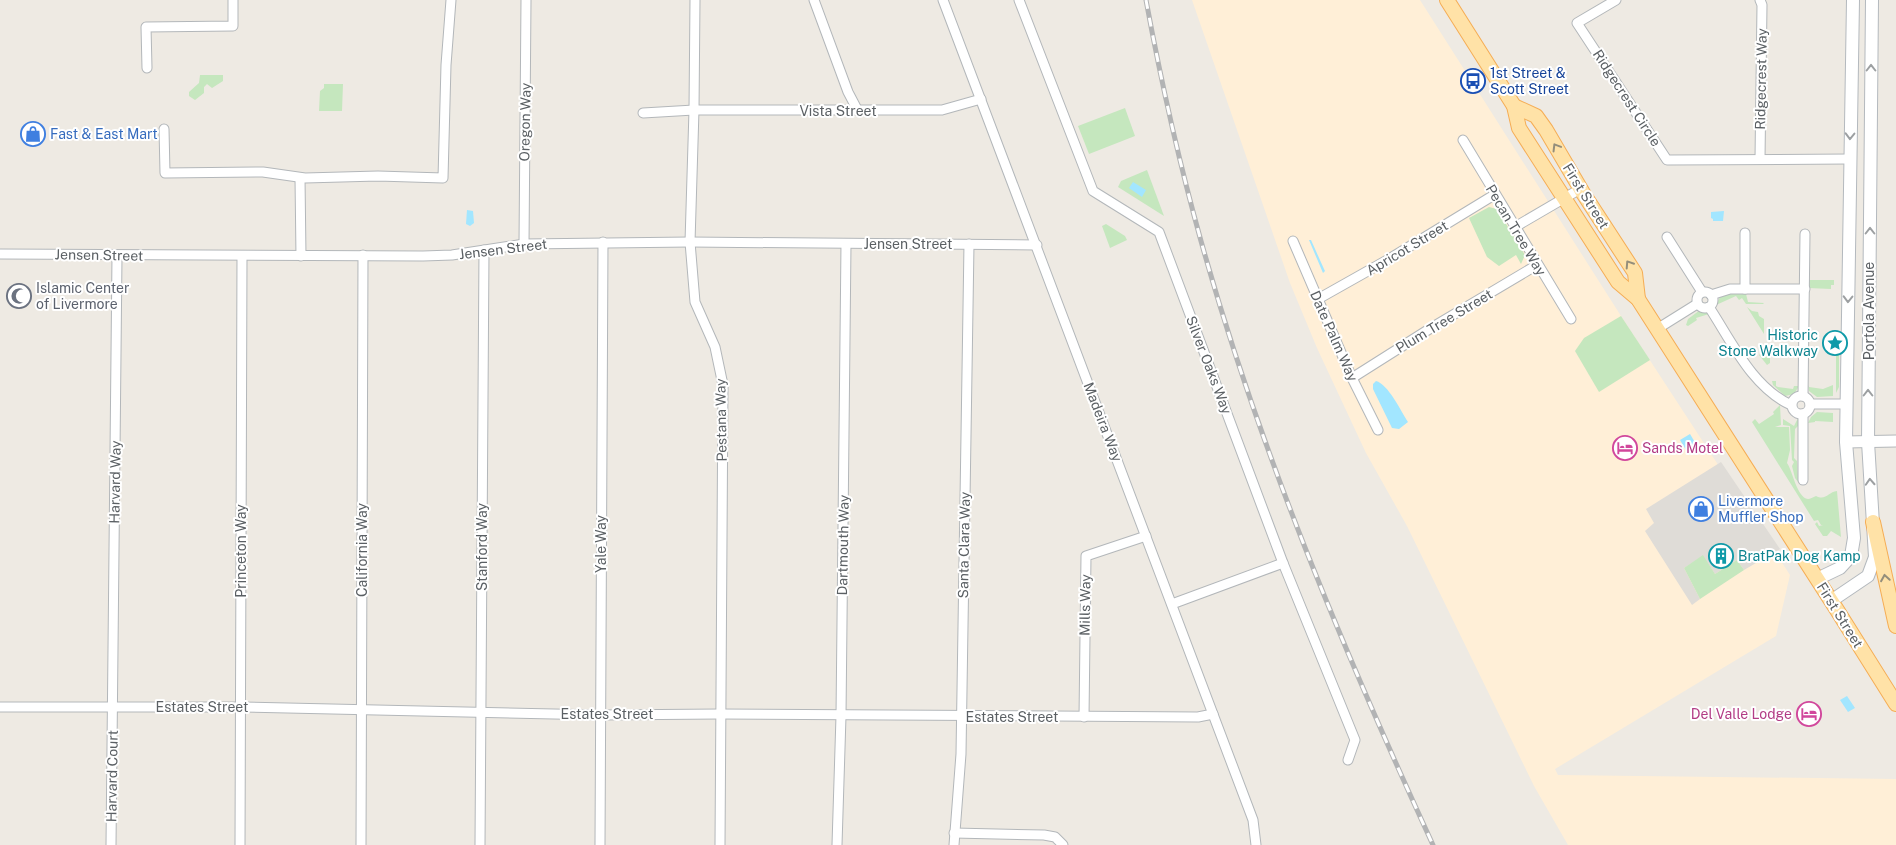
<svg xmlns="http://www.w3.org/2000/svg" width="1896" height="845" font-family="'Public Sans',sans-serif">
  <rect width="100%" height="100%" fill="#eeeae3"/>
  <path fill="#ffefd7" d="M1192 0H1420L1621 316 1790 575 1776 636 1555 769 1558 775 1896 779V845H1568L1534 786 1407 526 1366 453 1317 348 1290 283Z"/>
  <path fill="#dfdcd7" d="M1721 462 1780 549 1744 570 1737 560 1715 574 1703 556 1684 568 1700 599 1692 605 1645 531 1654 523 1646 509Z"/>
  <g fill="#c5e7be">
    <path d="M200 75H223V81L212 88 207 84 204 87V93L195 100 189 96V92L199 83Z"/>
    <path d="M324 84H343L342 111H319L320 91 324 88Z"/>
    <path d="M1125 108 1135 136 1089 154 1078 126Z"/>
    <path d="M1147 170 1164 216 1118 187 1121 181Z"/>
    <path d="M1489 207 1497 209 1525 255 1521 264 1516 255 1499 266 1487 257 1469 218Z"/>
    <path d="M1106 224 1125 236 1127 240 1110 248 1102 226Z"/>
    <path d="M1808 280H1834V285H1831V289L1808 288Z"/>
    <path d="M1730 294H1746L1748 302 1764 303 1763 304H1746L1742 298 1739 300 1736 296 1716 305 1720 297Z"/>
    <path d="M1747 307 1752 311 1758 312 1759 316 1764 319V334Z"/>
    <path d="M1700 310H1704L1709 314 1696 318 1697 320 1688 326 1686 325 1688 319Z"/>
    <path d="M1621 316 1650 360 1599 392 1575 351 1584 338Z"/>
    <path d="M1836 338 1839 341V387L1836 393Z"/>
    <path d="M1767 349 1770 355V363L1767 365 1759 355Z"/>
    <path d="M1772 381H1776V386L1778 387 1793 389 1794 386H1799L1794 394 1785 396 1773 385Z"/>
    <path d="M1808 385 1809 387 1823 389 1833 385V396L1817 397 1809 391Z"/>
    <path d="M1780 405 1781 425 1775 427H1789L1790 450 1787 463C1792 469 1797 498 1808 499 1810 499 1813 497 1816 496 1826 501 1828 492 1837 491L1841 537 1831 531 1827 536H1823L1815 524 1817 522 1819 526 1823 525H1821L1818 520 1814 521 1752 422 1755 419 1759 424 1774 414 1773 412Z"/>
    <path d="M1817 412 1833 413V422L1815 421V422L1808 423 1811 417Z"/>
    <path d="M1798 418 1799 425 1795 429 1794 458 1797 461 1798 482 1795 478 1792 466 1794 462 1792 460 1790 426 1783 425V419L1794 426Z"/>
    <path d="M1703 555 1715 574 1737 560 1744 570 1700 599 1684 568Z"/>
  </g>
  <g fill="#a2e6ff">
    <path d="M1133 182 1146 190 1142 197 1129 188Z"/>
    <path d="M467 210 473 211 474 223 470 226 466 224Z"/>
    <path d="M1724 211 1723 221H1713V219L1711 218V212Z"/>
    <path d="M1309 240H1311L1324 269 1325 271 1323 273Z"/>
    <path d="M1376 381C1388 384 1401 411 1408 422L1399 429 1392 428 1373 389V384Z"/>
    <path d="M1690 434 1699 449 1689 455 1680 440Z"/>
    <path d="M1847 696 1855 708 1848 712 1840 700Z"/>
  </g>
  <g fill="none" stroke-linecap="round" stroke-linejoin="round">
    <defs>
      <g id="minor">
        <path d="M695 0 694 110 690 242 695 302 715 347 723 385 720 845"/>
        <path d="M814 0 848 92 858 111"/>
        <path d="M943 0 1253 820 1256 845"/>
        <path d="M1019 0 1093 191 1159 232 1283 563 1355 740 1348 760"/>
        <path d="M1616 0 1577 23 1667 160 1849 159"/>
        <path d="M147 68 146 27 233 26V0"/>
        <path d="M643 113 694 110H942L981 99"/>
        <path d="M164 129 165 173 263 172 305 178 378 176 443 178 446 65 451 0"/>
        <path d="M1463 140 1571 319"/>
        <path d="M1760 159 1762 5 1760 0"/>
        <path d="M300 178 301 256"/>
        <path d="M1515 227 1580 189"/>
        <path d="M1745 233V289"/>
        <path d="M1667 237 1702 292"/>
        <path d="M1293 241 1352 378 1378 430"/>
        <path d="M524 244 526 0"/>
        <path d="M0 254 423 256 452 255 524 244 690 242 1037 245"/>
        <circle cx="1705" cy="300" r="8"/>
        <path d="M1711 295 1730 289H1805"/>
        <path d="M1318 299 1389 259 1494 195"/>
        <path d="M1709 307C1732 342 1752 387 1791 405"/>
        <path d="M1657 329 1697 304"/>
        <path d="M1352 378 1431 328 1537 265"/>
        <circle cx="1801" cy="405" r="9"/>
        <path d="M1803 396 1805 234"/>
        <path d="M1810 404H1847"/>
        <path d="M1803 414V480"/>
        <path d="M1172 604 1283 563"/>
        <path d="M0 707H241L600 715 720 714 1198 717 1213 714"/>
        <path d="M1084 717 1086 556 1146 536"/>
        <path d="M954 833 1044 835 1055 837 1063 845"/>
        <path d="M111 845 117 256"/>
        <path d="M240 845 242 256"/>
        <path d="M361 845 363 255"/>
        <path d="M480 845 484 250"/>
        <path d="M600 845 603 242"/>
        <path d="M837 845 841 716 846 244"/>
        <path d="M954 845 961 754 969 244"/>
      </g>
      <path id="tertiary" d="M1846 442 1896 441"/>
      <g id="secondary">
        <path d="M1817 579 1840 568 1851 556 1854 538 1846 442 1853 0"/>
        <path d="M1831 601 1868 576 1875 557 1868 442 1872 0"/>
      </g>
      <g id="primary">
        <path d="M1447 0 1514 106 1519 128 1618 282 1638 299 1837 610 1896 704"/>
        <path d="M1514 106 1536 116 1546 130 1583 193 1635 273 1638 299"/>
        <path d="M1873 522 1896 626"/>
      </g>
    </defs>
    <use href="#minor" stroke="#b3b7ba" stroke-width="11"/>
    <use href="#tertiary" stroke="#b3b7ba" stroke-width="13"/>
    <use href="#secondary" stroke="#b4b9be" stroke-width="14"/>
    <use href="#primary" stroke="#f5ad55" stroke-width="16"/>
    <use href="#minor" stroke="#fff" stroke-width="9"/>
    <use href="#tertiary" stroke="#fff" stroke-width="11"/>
    <use href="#secondary" stroke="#fff" stroke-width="12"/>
    <use href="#primary" stroke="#ffe2a7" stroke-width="14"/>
    <defs>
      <path id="rail" d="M1146 0C1161 81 1179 162 1201 241 1259 449 1343 649 1433 845"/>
    </defs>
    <use href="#rail" stroke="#b2b3b4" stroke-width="5"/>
    <use href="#rail" stroke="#fff" stroke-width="3" stroke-dasharray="9" stroke-linecap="butt"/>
  </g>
  <defs><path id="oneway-chevron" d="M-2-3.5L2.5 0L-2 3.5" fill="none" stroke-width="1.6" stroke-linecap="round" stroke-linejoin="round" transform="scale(1.25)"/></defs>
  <g stroke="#9da0a2">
    <use href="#oneway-chevron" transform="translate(1871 68) rotate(-90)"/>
    <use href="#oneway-chevron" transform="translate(1850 136) rotate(91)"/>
    <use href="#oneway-chevron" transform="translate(1870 231) rotate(-90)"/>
    <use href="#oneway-chevron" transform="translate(1848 299) rotate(91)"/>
    <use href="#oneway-chevron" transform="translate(1868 393) rotate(-90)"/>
    <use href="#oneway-chevron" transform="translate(1870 482) rotate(-93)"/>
  </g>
  <g stroke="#948e7b">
    <use href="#oneway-chevron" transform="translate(1556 147) rotate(-121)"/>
    <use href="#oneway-chevron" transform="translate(1629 264) rotate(-123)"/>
    <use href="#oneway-chevron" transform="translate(1885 578) rotate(-99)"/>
  </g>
  <defs>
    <symbol id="bus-ring" viewBox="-11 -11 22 22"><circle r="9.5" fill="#fff" stroke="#1a4fb4" stroke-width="1.5"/><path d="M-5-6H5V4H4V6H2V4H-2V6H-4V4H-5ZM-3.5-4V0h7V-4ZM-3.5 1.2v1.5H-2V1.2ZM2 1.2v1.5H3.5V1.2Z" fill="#1a4fb4"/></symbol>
    <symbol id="shop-ring" viewBox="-11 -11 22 22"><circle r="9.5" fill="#fff" stroke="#3f7fe0" stroke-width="1.5"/><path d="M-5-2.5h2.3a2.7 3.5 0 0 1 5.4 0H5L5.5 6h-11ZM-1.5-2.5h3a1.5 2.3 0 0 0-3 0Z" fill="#3f7fe0"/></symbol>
    <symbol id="mosque-ring" viewBox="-11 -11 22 22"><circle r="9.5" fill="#fff" stroke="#6b7280" stroke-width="1.5"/><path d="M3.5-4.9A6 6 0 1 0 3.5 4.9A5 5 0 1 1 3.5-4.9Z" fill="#6b7280"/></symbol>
    <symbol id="sight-ring" viewBox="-11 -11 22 22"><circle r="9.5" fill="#fff" stroke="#0f9aa8" stroke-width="1.5"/><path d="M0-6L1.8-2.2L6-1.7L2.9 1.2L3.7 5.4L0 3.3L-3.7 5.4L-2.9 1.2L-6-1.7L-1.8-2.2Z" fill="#0f9aa8"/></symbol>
    <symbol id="hotel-ring" viewBox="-11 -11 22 22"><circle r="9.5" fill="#fff" stroke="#d1479c" stroke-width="1.5"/><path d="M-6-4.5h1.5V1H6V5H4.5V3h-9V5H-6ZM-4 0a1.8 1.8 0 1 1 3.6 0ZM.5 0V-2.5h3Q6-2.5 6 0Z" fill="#d1479c"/></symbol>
    <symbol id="building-ring" viewBox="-11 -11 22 22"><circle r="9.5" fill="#fff" stroke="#0f9aa8" stroke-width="1.5"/><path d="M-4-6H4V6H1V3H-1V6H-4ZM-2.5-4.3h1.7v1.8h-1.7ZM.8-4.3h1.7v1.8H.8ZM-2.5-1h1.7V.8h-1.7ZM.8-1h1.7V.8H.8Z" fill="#0f9aa8"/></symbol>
  </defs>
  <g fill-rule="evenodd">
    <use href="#bus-ring" x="1459" y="67" width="28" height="28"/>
    <use href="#shop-ring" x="19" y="120" width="28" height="28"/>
    <use href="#mosque-ring" x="5" y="282" width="28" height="28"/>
    <use href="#sight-ring" x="1821" y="329" width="28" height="28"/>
    <use href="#hotel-ring" x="1611" y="434" width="28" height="28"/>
    <use href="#shop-ring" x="1687" y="495" width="28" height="28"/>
    <use href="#building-ring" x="1707" y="542" width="28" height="28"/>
    <use href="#hotel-ring" x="1795" y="700" width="28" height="28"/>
  </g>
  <g text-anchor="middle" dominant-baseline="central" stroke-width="4" stroke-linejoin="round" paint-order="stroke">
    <g font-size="14" fill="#164399" stroke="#fff" text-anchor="start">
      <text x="1490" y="73">1st Street &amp;<tspan x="1490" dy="16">Scott Street</tspan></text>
    </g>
    <g font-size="14" fill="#5b6064" stroke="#fff">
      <text transform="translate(1761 79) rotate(-89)">Ridgecrest Way</text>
      <text transform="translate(1627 98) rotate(57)">Ridgecrest Circle</text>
      <text x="838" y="111">Vista Street</text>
      <text transform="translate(525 122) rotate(-89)">Oregon Way</text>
      <text transform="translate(1586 196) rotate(58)">First Street</text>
      <text transform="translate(1516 230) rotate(59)">Pecan Tree Way</text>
      <text x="908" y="244">Jensen Street</text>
      <text transform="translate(1407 248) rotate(-31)">Apricot Street</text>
      <text transform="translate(503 249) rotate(-7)">Jensen Street</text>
      <text transform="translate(99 255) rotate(1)">Jensen Street</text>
      <text transform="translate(1869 311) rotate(-90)">Portola Avenue</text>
      <text transform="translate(1444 321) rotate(-31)">Plum Tree Street</text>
      <text transform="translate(1334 336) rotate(66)">Date Palm Way</text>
      <text transform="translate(1209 365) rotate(69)">Silver Oaks Way</text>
      <text transform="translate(721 420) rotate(-91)">Pestana Way</text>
      <text transform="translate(1103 422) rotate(69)">Madeira Way</text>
      <text transform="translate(115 482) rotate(-89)">Harvard Way</text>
      <text transform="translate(601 544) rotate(-90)">Yale Way</text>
      <text transform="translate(843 545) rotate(-89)">Dartmouth Way</text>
      <text transform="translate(964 545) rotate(-89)">Santa Clara Way</text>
      <text transform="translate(482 547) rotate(-90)">Stanford Way</text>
      <text transform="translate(362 550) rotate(-90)">California Way</text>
      <text transform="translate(241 551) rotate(-90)">Princeton Way</text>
      <text transform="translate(1085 605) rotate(-89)">Mills Way</text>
      <text transform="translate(1840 615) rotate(58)">First Street</text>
      <text x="202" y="707">Estates Street</text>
      <text x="607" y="714">Estates Street</text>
      <text x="1012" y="717">Estates Street</text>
      <text transform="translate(112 776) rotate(-89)">Harvard Court</text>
    </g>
    <g font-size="14" fill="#366cbe" stroke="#fff" text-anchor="start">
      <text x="50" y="134">Fast &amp; East Mart</text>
      <text x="1718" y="501">Livermore<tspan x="1718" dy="16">Muffler Shop</tspan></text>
    </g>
    <g font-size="14" fill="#5b616d" stroke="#fff" text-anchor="start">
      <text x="36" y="288">Islamic Center<tspan x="36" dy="16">of Livermore</tspan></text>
    </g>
    <g font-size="14" fill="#0d838f" stroke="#fff" text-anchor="end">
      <text x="1818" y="335">Historic<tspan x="1818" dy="16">Stone Walkway</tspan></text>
      <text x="1738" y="556" text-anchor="start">BratPak Dog Kamp</text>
    </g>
    <g font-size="14" fill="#b23c85" stroke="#fff" text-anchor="start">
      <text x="1642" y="448">Sands Motel</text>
      <text x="1792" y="714" text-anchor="end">Del Valle Lodge</text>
    </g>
  </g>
</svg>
